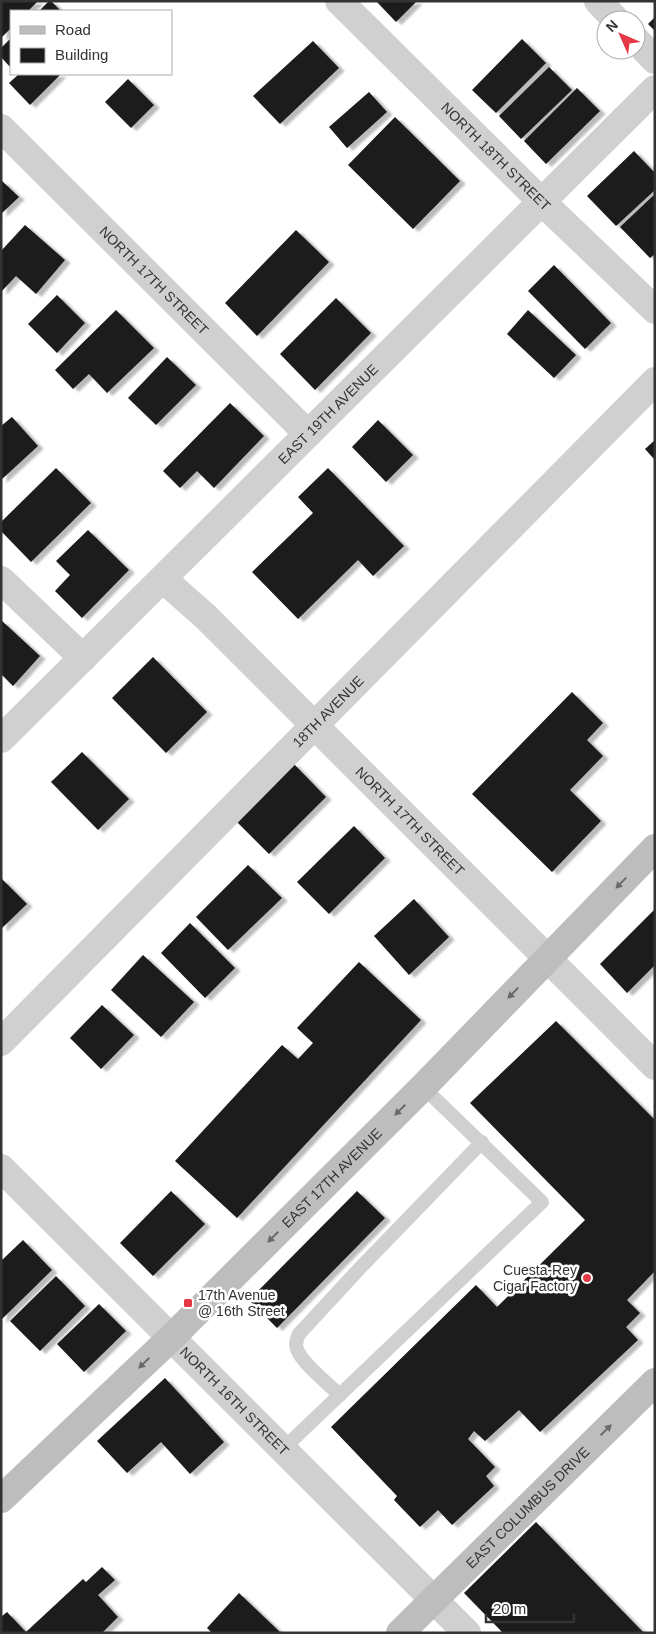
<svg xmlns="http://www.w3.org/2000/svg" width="656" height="1634" font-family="Helvetica,sans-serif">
  <defs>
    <filter id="shadow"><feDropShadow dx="5.5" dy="3" stdDeviation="1" flood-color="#0004"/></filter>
  </defs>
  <rect width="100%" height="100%" fill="#fff"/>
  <g fill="#1a1a1a" filter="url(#shadow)">
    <path d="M1 1H38L28 11H11V28L1 38Z"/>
    <path d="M49 1H51L61 11H39Z"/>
    <path d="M376 1H417L396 22Z"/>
    <path d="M655 17V31L648 24Z"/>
    <path d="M11 38V68L1 57V48Z"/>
    <path d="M522 39 546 63 496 113 472 90Z"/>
    <path d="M313 41 339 68 280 124 253 96Z"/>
    <path d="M549 67 572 90 521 139 499 116Z"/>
    <path d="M19 74H61L30 105 9 83Z"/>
    <path d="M128 79 154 105 131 128 105 102Z"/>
    <path d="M577 88 600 111 546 164 524 141Z"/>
    <path d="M369 92 387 112 347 148 329 127Z"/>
    <path d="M395 117 460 181 413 229 348 165Z"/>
    <path d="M634 151 655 173V190L616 226 587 196Z"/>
    <path d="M1 180 19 197 1 214Z"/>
    <path d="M655 194V254L650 258 620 227Z"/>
    <path d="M25 225 65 260 36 294 16 276 1 292V251Z"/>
    <path d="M296 230 329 262 257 336 225 303Z"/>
    <path d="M554 265 611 323 585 349 528 291Z"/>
    <path d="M57 295 85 323 57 353 28 324Z"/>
    <path d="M336 298 371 333 315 390 280 354Z"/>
    <path d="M116 310 154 348 107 393 89 374 73 389 55 370Z"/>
    <path d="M528 310 576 355 554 378 507 334Z"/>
    <path d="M167 357 196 385 156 425 128 398Z"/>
    <path d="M230 403 264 436 214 488 197 471 180 488 163 471Z"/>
    <path d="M12 417 38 446 1 480V426Z"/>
    <path d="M378 420 413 455 386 482 352 447Z"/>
    <path d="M655 440V460L645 449Z"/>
    <path d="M56 468 91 503 31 562 1 531V522Z"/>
    <path d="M328 468 404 546 373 576 358 560 298 619 252 572 313 513 298 497Z"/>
    <path d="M88 530 129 570 82 618 55 591 70 575 56 561Z"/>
    <path d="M1 620 40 656 13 686 1 674Z"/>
    <path d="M153 657 207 712 166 753 112 698Z"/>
    <path d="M572 692 603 723 587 740 603 756 570 790 601 821 552 872 472 794Z"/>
    <path d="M82 752 129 799 98 830 51 782Z"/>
    <path d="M293 763 326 797 269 854 235 820Z"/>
    <path d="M354 826 385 858 329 914 297 882Z"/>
    <path d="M248 865 282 898 228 950 196 917Z"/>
    <path d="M1 878 27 904 1 929Z"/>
    <path d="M414 899 449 937 409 975 374 936Z"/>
    <path d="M654 910 655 965 627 993 600 964Z"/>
    <path d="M190 923 235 968 205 998 161 953Z"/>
    <path d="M143 955 194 1002 161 1037 111 990Z"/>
    <path d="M359 962 421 1020 237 1218 175 1161 282 1045 298 1059 313 1043 297 1028Z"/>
    <path d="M102 1005 134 1035 101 1069 70 1038Z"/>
    <path d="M556 1021 655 1120V1271L627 1300 640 1313 626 1327 638 1340 540 1432 519 1410 485 1441 474 1431 468 1439 495 1467 486 1476 494 1486 452 1525 438 1510 420 1527 394 1500 397 1496 331 1427 476 1285 497 1307 585 1220 470 1103Z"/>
    <path d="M171 1191 205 1224 153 1276 120 1243Z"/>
    <path d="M357 1191 385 1218 277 1328 249 1300Z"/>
    <path d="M23 1240 52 1270 1 1320V1261Z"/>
    <path d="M56 1276 85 1306 40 1351 10 1321Z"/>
    <path d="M99 1304 126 1331 84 1372 57 1344Z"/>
    <path d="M165 1378 224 1442 190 1474 161 1442 127 1473 97 1441Z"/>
    <path d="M536 1522 644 1633H503L464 1593Z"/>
    <path d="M102 1567 115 1580 98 1595 118 1617 102 1633H1V1617L7 1612 26 1632 83 1579 86 1582Z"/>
    <path d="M239 1593 281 1633H212L207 1628Z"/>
  </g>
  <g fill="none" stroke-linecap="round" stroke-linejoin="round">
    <g stroke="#d0d0d0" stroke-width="14">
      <path d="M340 1395C329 1385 301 1362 297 1349 295 1344 297 1338 299 1334L359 1269 482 1142"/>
      <path d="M283 1449 542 1202 423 1087"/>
    </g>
    <g stroke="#d0d0d0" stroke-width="28">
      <path id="s1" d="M339 1 542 202 655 310"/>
      <path d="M598 1 616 20"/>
      <path d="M636 40 655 60"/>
      <path id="s2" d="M1 128 308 434"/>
      <path id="s3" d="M163 579 206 617 655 1066"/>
      <path d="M1 580 83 658"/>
      <path id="s4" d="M1 739 655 89"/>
      <path id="s5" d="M1 1042 655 381"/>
      <path id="s6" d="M1 1168 467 1633"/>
    </g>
    <g stroke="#bdbdbd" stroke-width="28">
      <path id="s7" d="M1 1499 172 1337 423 1087 655 848"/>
      <path id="s8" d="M400 1633 655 1382"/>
    </g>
  </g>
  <defs><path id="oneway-solid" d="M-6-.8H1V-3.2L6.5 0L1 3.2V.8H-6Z" transform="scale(1.25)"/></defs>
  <g fill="#6a6a6a">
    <use href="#oneway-solid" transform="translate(621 883) rotate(134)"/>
    <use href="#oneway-solid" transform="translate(513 993) rotate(134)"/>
    <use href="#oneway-solid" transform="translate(400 1110) rotate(135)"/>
    <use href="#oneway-solid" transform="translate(273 1237) rotate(135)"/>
    <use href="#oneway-solid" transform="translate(144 1363) rotate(136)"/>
    <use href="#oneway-solid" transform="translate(606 1430) rotate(-44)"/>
  </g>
  <g fill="#e63946" stroke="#fff" stroke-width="2">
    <circle cx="587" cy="1278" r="5"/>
    <rect x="183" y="1298" width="10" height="10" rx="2.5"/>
  </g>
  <g text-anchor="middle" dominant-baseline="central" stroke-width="5" stroke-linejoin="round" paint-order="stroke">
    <g font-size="14" fill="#333" stroke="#fff">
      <text stroke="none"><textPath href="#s1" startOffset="221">NORTH 18TH STREET</textPath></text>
      <text stroke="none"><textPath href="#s2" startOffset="216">NORTH 17TH STREET</textPath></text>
      <text stroke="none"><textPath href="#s4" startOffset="461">EAST 19TH AVENUE</textPath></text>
      <text stroke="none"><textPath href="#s5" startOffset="465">18TH AVENUE</textPath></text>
      <text stroke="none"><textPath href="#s3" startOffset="346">NORTH 17TH STREET</textPath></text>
      <text stroke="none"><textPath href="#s7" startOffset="461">EAST 17TH AVENUE</textPath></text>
      <text stroke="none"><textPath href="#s6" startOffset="330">NORTH 16TH STREET</textPath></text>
      <text stroke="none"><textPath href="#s8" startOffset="179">EAST COLUMBUS DRIVE</textPath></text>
    </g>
    <g font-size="14" fill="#333" stroke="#fff" text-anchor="end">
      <text x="577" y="1270">Cuesta-Rey<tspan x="577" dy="16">Cigar Factory</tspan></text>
      <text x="198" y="1295" text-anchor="start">17th Avenue<tspan x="198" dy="16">@ 16th Street</tspan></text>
    </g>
  </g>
  <rect width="656" height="1634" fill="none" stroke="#333333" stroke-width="5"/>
  <rect x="10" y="10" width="162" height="65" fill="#ffffff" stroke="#adadad"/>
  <rect x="20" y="26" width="25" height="8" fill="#bdbdbd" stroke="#adadad"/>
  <text x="55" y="35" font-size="15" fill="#333333">Road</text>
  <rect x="20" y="48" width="25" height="15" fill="#1a1a1a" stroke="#adadad"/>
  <text x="55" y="60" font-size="15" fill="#333333">Building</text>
  <g transform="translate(621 35) rotate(315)"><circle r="24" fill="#ffffff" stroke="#adadad"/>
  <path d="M0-4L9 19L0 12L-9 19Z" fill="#e63946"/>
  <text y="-8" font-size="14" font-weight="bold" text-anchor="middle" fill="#333333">N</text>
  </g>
  <path d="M486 1614v8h88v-8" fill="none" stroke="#333333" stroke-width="2.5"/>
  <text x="493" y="1614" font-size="15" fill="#333333" stroke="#ffffff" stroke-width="4" paint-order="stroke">20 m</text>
</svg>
